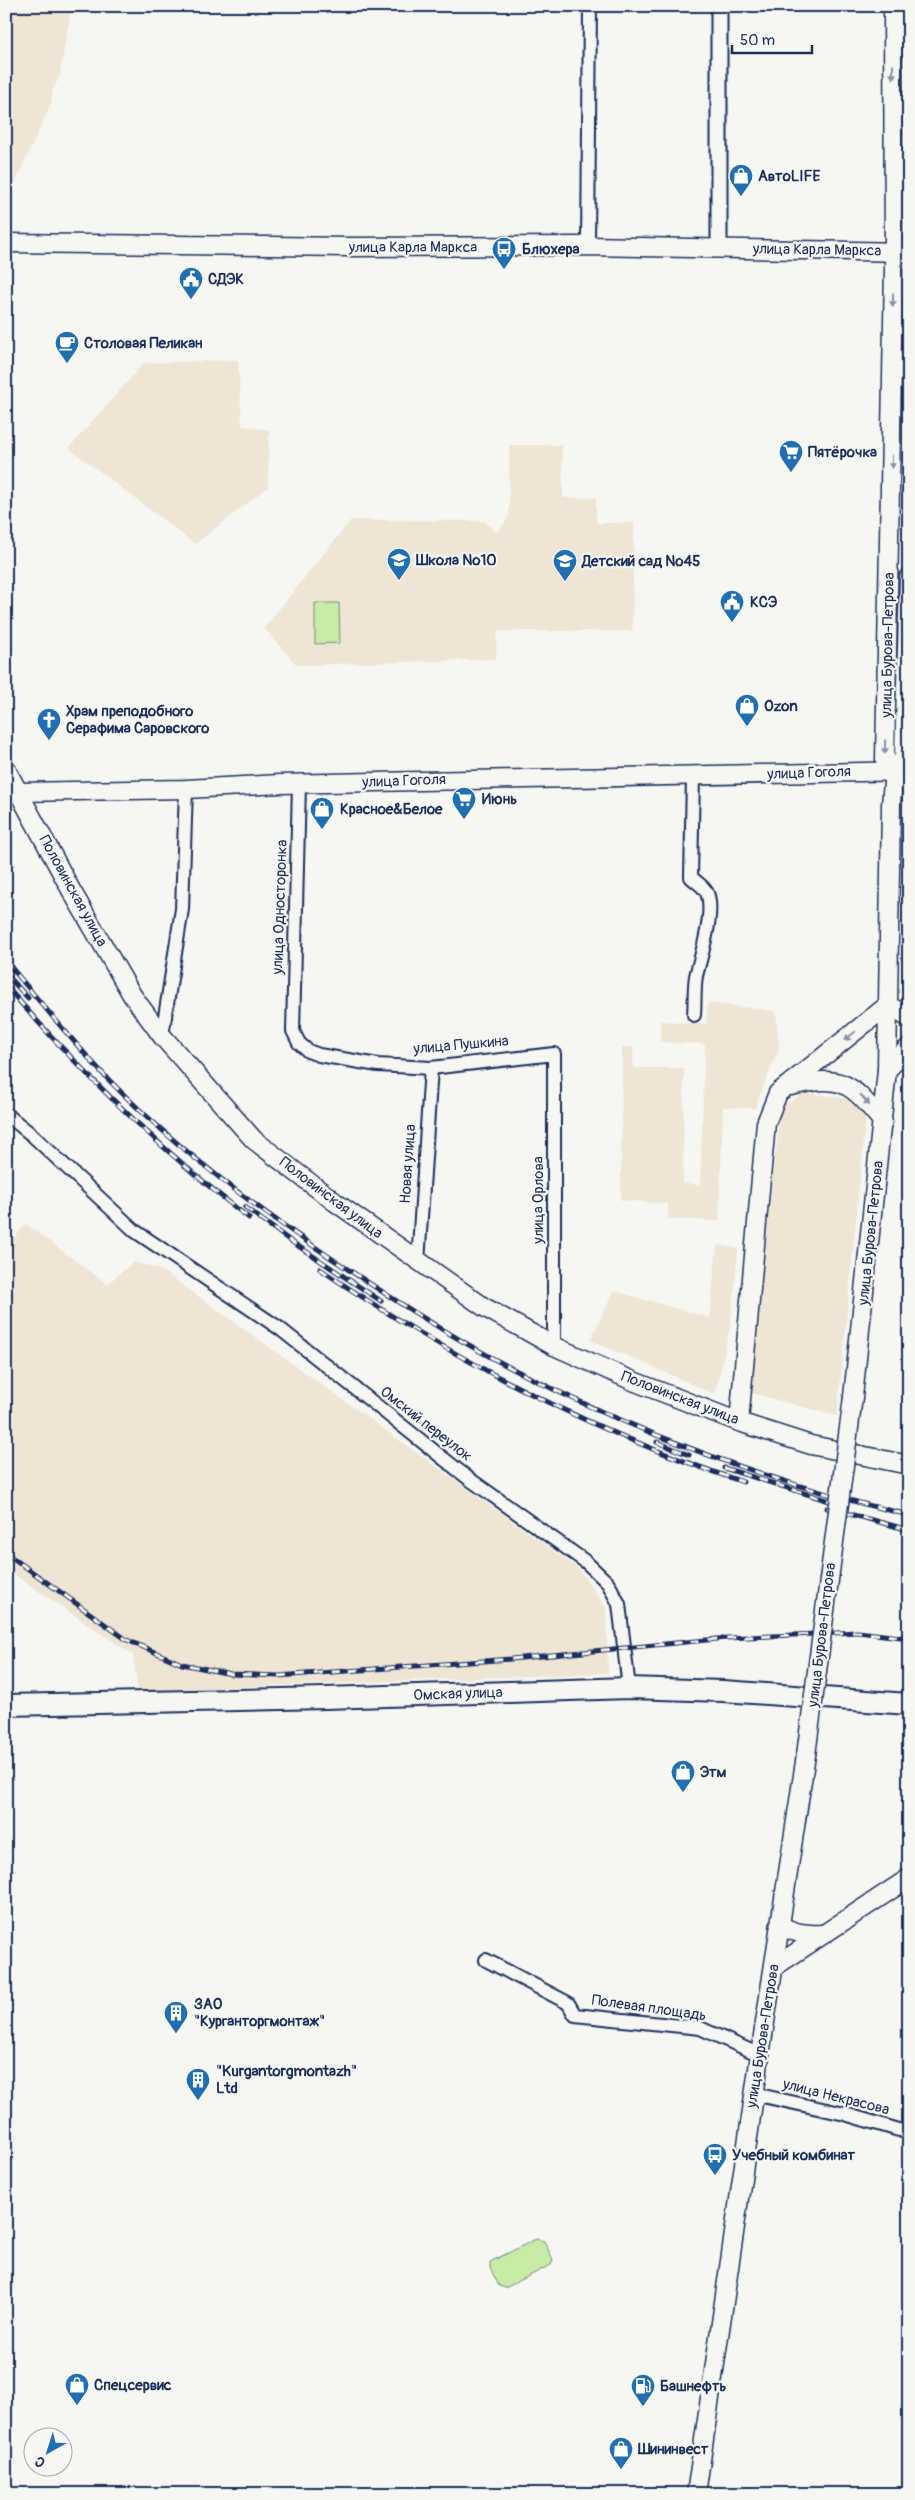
<svg xmlns="http://www.w3.org/2000/svg" width="915" height="2500" font-family="Pangolin,sans-serif">
  <rect width="100%" height="100%" fill="#f6f6f2"/>
  <filter id="ink" filterUnits="userSpaceOnUse"><feTurbulence type="fractalNoise" baseFrequency=".02" numOctaves="2"/><feDisplacementMap in="SourceGraphic" scale="10" xChannelSelector="R" yChannelSelector="G"/><feConvolveMatrix kernelMatrix="1 2 1 2 8 2 1 2 1" color-interpolation-filters="sRGB"/></filter>
  <g filter="url(#ink)">
    <g fill="#eee5d4">
      <path d="M6 6H156L155 12 71 10 59 78 53 88 51 104 15 183H6Z"/>
      <path d="M238 360 242 426 269 430 268 487 195 544 69 448 144 363Z"/>
      <path d="M509 445H562L563 498H596V523H634L632 631H497L496 659 297 665 264 628 351 520 484 521 497 533 509 517Z"/>
      <path d="M708 1003 776 1011 779 1048 755 1108 723 1107 719 1221 668 1219V1204L621 1200 622 1047H633V1068H684L683 1183 700 1185 705 1044 660 1042V1021L706 1024Z"/>
      <path d="M806 1093 851 1099 866 1116 837 1416 748 1392 781 1106Z"/>
      <path d="M26 1224 107 1284 134 1262 163 1271 579 1569 606 1608 608 1673 138 1691 133 1655 6 1569V1247Z"/>
      <path d="M717 1245 738 1249 731 1323 715 1394 590 1340 614 1291 710 1318Z"/>
    </g>
    <g fill="#c8eba5" stroke="#728d82">
      <path d="M315 603H339L340 643 315 644Z"/>
      <path d="M536 2239 544 2241 553 2260 551 2265 505 2288 499 2286 490 2268V2262Z"/>
    </g>
    <g fill="none" stroke-linecap="round" stroke-linejoin="round">
      <defs>
        <g id="minor">
          <path d="M588 246 590 6"/>
          <path d="M693 777 691 877C697 883 704 886 707 893 715 912 701 956 696 976 694 988 695 1002 694 1015"/>
          <path d="M299 784 293 1031 299 1043 308 1051 319 1055 378 1065 431 1068 554 1054V1346"/>
          <path d="M162 1036 182 909 186 789"/>
          <path d="M6 1114 32 1135 135 1231 279 1328 468 1478 586 1562 608 1583 619 1604 629 1688"/>
          <path d="M418 1262 431 1068"/>
          <path d="M486 1960 568 2003 575 2015 700 2028 760 2055"/>
          <path d="M754 2094 845 2114 909 2133"/>
        </g>
        <path id="tertiary" d="M719 249V6"/>
        <g id="secondary">
          <path d="M893 6 894 267 885 760 894 771"/>
          <path d="M6 243 349 247 588 246 909 252"/>
          <path d="M6 769 71 890 132 995 162 1036 254 1140 335 1202 484 1307 554 1346 633 1381 739 1422 811 1445 909 1465"/>
          <path d="M19 792 186 789 280 784 909 771"/>
          <path d="M888 1005 909 1018"/>
          <path d="M887 1070 909 1047"/>
          <path d="M791 1086C844 1074 850 1083 883 1122"/>
          <path d="M853 1397 887 1070 891 804 894 771 904 758 909 577"/>
          <path d="M739 1422 766 1123 778 1093 888 1005"/>
          <path d="M780 1925C794 1933 805 1935 821 1934"/>
          <path d="M774 1967 909 1878"/>
          <path d="M696 2494 760 2055 806 1755"/>
        </g>
        <path id="primary" d="M6 1705 326 1698 629 1688 723 1691 909 1704"/>
      </defs>
      <use href="#minor" stroke="#1b2f5e" stroke-width="16"/>
      <use href="#tertiary" stroke="#1b2f5e" stroke-width="19"/>
      <use href="#secondary" stroke="#1b2f5e" stroke-width="21"/>
      <use href="#primary" stroke="#1b2f5e" stroke-width="24"/>
      <use href="#minor" stroke="#f6f6f2" stroke-width="12"/>
      <use href="#tertiary" stroke="#f6f6f2" stroke-width="15"/>
      <use href="#secondary" stroke="#f6f6f2" stroke-width="18"/>
      <use href="#primary" stroke="#f6f6f2" stroke-width="20"/>
      <defs>
        <g id="rail">
          <path d="M6 961C38 1000 71 1039 105 1076 172 1145 249 1203 328 1256 388 1296 449 1336 513 1369 636 1433 774 1484 909 1515"/>
          <path d="M6 974 28 998"/>
          <path d="M6 986C80 1071 160 1150 249 1218"/>
          <path d="M245 1207 289 1240 381 1301"/>
          <path d="M320 1269C452 1359 592 1432 743 1482"/>
          <path d="M657 1442 689 1455"/>
          <path d="M724 1468 839 1504"/>
          <path d="M827 1508 909 1530"/>
          <path d="M6 1553 127 1640 182 1664 231 1674 278 1676 511 1659 727 1638 858 1632 909 1638"/>
        </g>
      </defs>
      <use href="#rail" stroke="#1b2f5e" stroke-width="5"/>
      <use href="#rail" stroke="#f6f6f2" stroke-width="3" stroke-dasharray="9" stroke-linecap="butt"/>
      <defs>
        <path id="secondary-bridge" d="M806 1755 853 1397"/>
      </defs>
      <use href="#secondary-bridge" stroke="#1b2f5e" stroke-width="21" stroke-linecap="butt"/>
      <use href="#secondary-bridge" stroke="#f6f6f2" stroke-width="18"/>
    </g>
    <defs><path id="oneway-solid" d="M-6-.8H1V-3.2L6.5 0L1 3.2V.8H-6Z" transform="scale(1.25)"/></defs>
    <g fill="#8892a8">
      <use href="#oneway-solid" transform="translate(893 72) rotate(90)"/>
      <use href="#oneway-solid" transform="translate(893 300) rotate(91)"/>
      <use href="#oneway-solid" transform="translate(892 462) rotate(91)"/>
      <use href="#oneway-solid" transform="translate(885 747) rotate(91)"/>
      <use href="#oneway-solid" transform="translate(850 1036) rotate(141)"/>
      <use href="#oneway-solid" transform="translate(865 1100) rotate(50)"/>
    </g>
  </g>
  <defs>
    <symbol id="shop-pin" viewBox="-11 -11 22 30"><path d="M0 17L-7.5 6A9.5 9.5 0 1 1 7.5 6Z" fill="#1f6fb2" stroke="#f6f6f2"/><path d="M-5-2.5h2.3a2.7 3.5 0 0 1 5.4 0H5L5.5 6h-11ZM-1.5-2.5h3a1.5 2.3 0 0 0-3 0Z" fill="#fff"/></symbol>
    <symbol id="bus-pin" viewBox="-11 -11 22 30"><path d="M0 17L-7.5 6A9.5 9.5 0 1 1 7.5 6Z" fill="#1f6fb2" stroke="#f6f6f2"/><path d="M-5-6H5V4H4V6H2V4H-2V6H-4V4H-5ZM-3.5-4V0h7V-4ZM-3.5 1.2v1.5H-2V1.2ZM2 1.2v1.5H3.5V1.2Z" fill="#fff"/></symbol>
    <symbol id="civic-pin" viewBox="-11 -11 22 30"><path d="M0 17L-7.5 6A9.5 9.5 0 1 1 7.5 6Z" fill="#1f6fb2" stroke="#f6f6f2"/><path d="M-.6-6.5H3V-4.5H.6V-3L4-1V1h2V6H-6V1h2V-1L-.6-3ZM-1.2 2.5V6h2.4V2.5Z" fill="#fff"/></symbol>
    <symbol id="cafe-pin" viewBox="-11 -11 22 30"><path d="M0 17L-7.5 6A9.5 9.5 0 1 1 7.5 6Z" fill="#1f6fb2" stroke="#f6f6f2"/><path d="M-5.5-4.5H6V0H3Q3 3.5 0 3.5H-2.5Q-5.5 3.5-5.5 0ZM3-3.2v2h1.7v-2ZM-6 4.5H4V6H-6Z" fill="#fff"/></symbol>
    <symbol id="supermarket-pin" viewBox="-11 -11 22 30"><path d="M0 17L-7.5 6A9.5 9.5 0 1 1 7.5 6Z" fill="#1f6fb2" stroke="#f6f6f2"/><path d="M-6-5.5h2.5l.6 2H6L4.5 2H-2.5L-4.4-4H-6ZM-1.5 3.2a1.3 1.3 0 1 0 .1 0ZM3 3.2a1.3 1.3 0 1 0 .1 0Z" fill="#fff"/></symbol>
    <symbol id="school-pin" viewBox="-11 -11 22 30"><path d="M0 17L-7.5 6A9.5 9.5 0 1 1 7.5 6Z" fill="#1f6fb2" stroke="#f6f6f2"/><path d="M0-5L7-2L0 1L-7-2ZM-4 1L0 2.5L4 1V4Q0 6-4 4Z" fill="#fff"/></symbol>
    <symbol id="church-pin" viewBox="-11 -11 22 30"><path d="M0 17L-7.5 6A9.5 9.5 0 1 1 7.5 6Z" fill="#1f6fb2" stroke="#f6f6f2"/><path d="M-1.2-6h2.4v3.5h3.3v2.4h-3.3V6h-2.4V-.1h-3.3v-2.4h3.3Z" fill="#fff"/></symbol>
    <symbol id="building-pin" viewBox="-11 -11 22 30"><path d="M0 17L-7.5 6A9.5 9.5 0 1 1 7.5 6Z" fill="#1f6fb2" stroke="#f6f6f2"/><path d="M-4-6H4V6H1V3H-1V6H-4ZM-2.5-4.3h1.7v1.8h-1.7ZM.8-4.3h1.7v1.8H.8ZM-2.5-1h1.7V.8h-1.7ZM.8-1h1.7V.8H.8Z" fill="#fff"/></symbol>
    <symbol id="fuel-pin" viewBox="-11 -11 22 30"><path d="M0 17L-7.5 6A9.5 9.5 0 1 1 7.5 6Z" fill="#1f6fb2" stroke="#f6f6f2"/><path d="M-5.5-6h7V0h2V4h1.3V-2.5L3-4.5l.8-.8L6-3V5H2.5V1h-1V6h-7ZM-4.2-4.7v3.2H.2V-4.7Z" fill="#fff"/></symbol>
  </defs>
  <g fill-rule="evenodd">
    <use href="#shop-pin" x="727" y="162" width="28" height="38"/>
    <use href="#bus-pin" x="490" y="235" width="28" height="38"/>
    <use href="#civic-pin" x="177" y="265" width="28" height="38"/>
    <use href="#cafe-pin" x="53" y="329" width="28" height="38"/>
    <use href="#supermarket-pin" x="777" y="438" width="28" height="38"/>
    <use href="#school-pin" x="385" y="546" width="28" height="38"/>
    <use href="#school-pin" x="551" y="547" width="28" height="38"/>
    <use href="#civic-pin" x="718" y="588" width="28" height="38"/>
    <use href="#shop-pin" x="733" y="692" width="28" height="38"/>
    <use href="#church-pin" x="35" y="706" width="28" height="38"/>
    <use href="#supermarket-pin" x="450" y="785" width="28" height="38"/>
    <use href="#shop-pin" x="308" y="795" width="28" height="38"/>
    <use href="#shop-pin" x="669" y="1758" width="28" height="38"/>
    <use href="#building-pin" x="162" y="1999" width="28" height="38"/>
    <use href="#building-pin" x="184" y="2066" width="28" height="38"/>
    <use href="#bus-pin" x="701" y="2141" width="28" height="38"/>
    <use href="#shop-pin" x="63" y="2371" width="28" height="38"/>
    <use href="#fuel-pin" x="629" y="2372" width="28" height="38"/>
    <use href="#shop-pin" x="607" y="2435" width="28" height="38"/>
  </g>
  <g text-anchor="middle" dominant-baseline="central" stroke-width="4.5" stroke-linejoin="round" paint-order="stroke">
    <g font-size="15" font-weight="bold" fill="#1b2f5e" stroke="#f6f6f2" text-anchor="start">
      <text x="758" y="176">АвтоLIFE</text>
      <text x="522" y="249">Блюхера</text>
      <text x="208" y="279">СДЭК</text>
      <text x="84" y="343">Столовая Пеликан</text>
      <text x="808" y="452">Пятёрочка</text>
      <text x="416" y="560">Школа №10</text>
      <text x="582" y="561">Детский сад №45</text>
      <text x="750" y="602">КСЭ</text>
      <text x="764" y="706">Ozon</text>
      <text x="66" y="711">Храм преподобного<tspan x="66" dy="17">Серафима Саровского</tspan></text>
      <text x="482" y="799">Июнь</text>
      <text x="340" y="809">Красное&amp;Белое</text>
      <text x="700" y="1772">Этм</text>
      <text x="194" y="2004">ЗАО<tspan x="194" dy="17">"Курганторгмонтаж"</tspan></text>
      <text x="216" y="2071">"Kurgantorgmontazh"<tspan x="216" dy="17">Ltd</tspan></text>
      <text x="732" y="2155">Учебный комбинат</text>
      <text x="94" y="2385">Спецсервис</text>
      <text x="660" y="2386">Башнефть</text>
      <text x="638" y="2449">Шининвест</text>
    </g>
    <g font-size="15" fill="#1b2f5e" stroke="#f6f6f2">
      <text x="413" y="247">улица Карла Маркса</text>
      <text transform="translate(817 250) rotate(1)">улица Карла Маркса</text>
      <text transform="translate(888 645) rotate(-89)">улица Бурова-Петрова</text>
      <text transform="translate(809 773) rotate(-2)">улица Гоголя</text>
      <text transform="translate(404 781) rotate(-2)">улица Гоголя</text>
      <text transform="translate(73 891) rotate(61)">Половинская улица</text>
      <text transform="translate(280 907) rotate(-88)">улица Односторонка</text>
      <text transform="translate(461 1045) rotate(-5)">улица Пушкина</text>
      <text transform="translate(408 1164) rotate(-86)">Новая улица</text>
      <text transform="translate(331 1198) rotate(37)">Половинская улица</text>
      <text transform="translate(538 1200) rotate(-90)">улица Орлова</text>
      <text transform="translate(871 1233) rotate(-84)">улица Бурова-Петрова</text>
      <text transform="translate(680 1398) rotate(21)">Половинская улица</text>
      <text transform="translate(426 1424) rotate(38)">Омский переулок</text>
      <text transform="translate(822 1635) rotate(-83)">улица Бурова-Петрова</text>
      <text transform="translate(458 1694) rotate(-2)">Омская улица</text>
      <text transform="translate(649 2008) rotate(8)">Полевая площадь</text>
      <text transform="translate(763 2036) rotate(-81)">улица Бурова-Петрова</text>
      <text transform="translate(836 2097) rotate(14)">улица Некрасова</text>
    </g>
  </g>
  <rect width="915" height="2500" fill="none" stroke="#f6f6f2" stroke-width="25"/>
  <rect x="12" y="12" width="890" height="2475" fill="none" stroke="#1b2f5e" stroke-width="2" filter="url(#ink)"/>
  <g transform="translate(48 2452) rotate(219)"><circle r="24" fill="#f6f6f2" stroke="#9ea6b7"/>
  <path d="M0-4L9 19L0 12L-9 19Z" fill="#1f6fb2"/>
  <text y="-8" font-size="14" font-weight="bold" text-anchor="middle" fill="#1b2f5e">С</text>
  </g>
  <path d="M732 45v8h80v-8" fill="none" stroke="#1b2f5e" stroke-width="2.5"/>
  <text x="740" y="45" font-size="15" fill="#1b2f5e" stroke="#f6f6f2" stroke-width="4" paint-order="stroke">50 m</text>
</svg>
